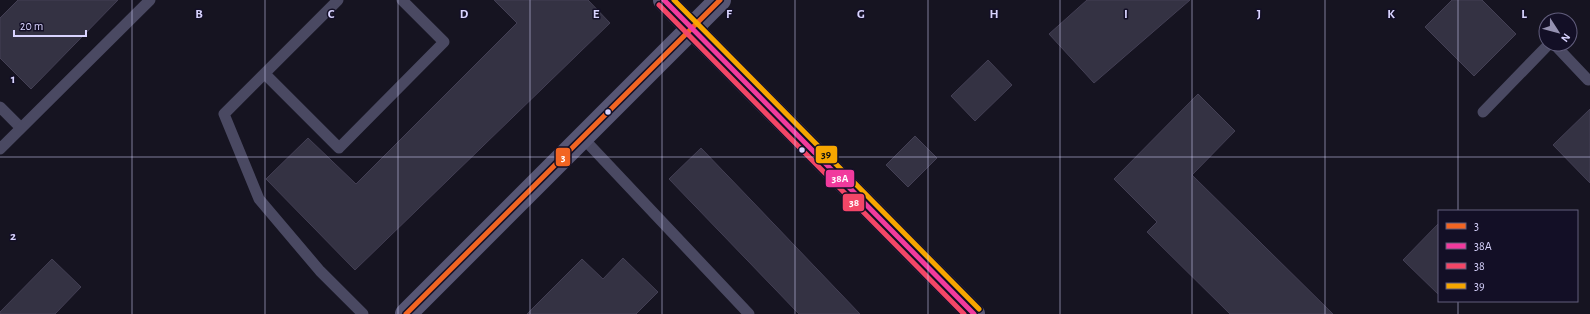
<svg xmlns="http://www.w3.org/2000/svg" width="1590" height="314" font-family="'Alegreya Sans',sans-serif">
  <rect width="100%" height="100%" fill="#161421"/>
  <g fill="#343243" stroke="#433f54">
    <path d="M18 0H118L31 89 0 58V18Z"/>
    <path d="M494 0H588L610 23 355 270 266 179 308 138 356 184 517 23Z"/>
    <path d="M1087 0H1190L1094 83 1049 34Z"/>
    <path d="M1452 0H1482L1516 34 1474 76 1425 27Z"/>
    <path d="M988 60 1012 85 975 121 951 96Z"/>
    <path d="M1198 94 1235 131 1192 175 1333 314H1230L1147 232 1157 222 1114 179Z"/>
    <path d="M1590 109V183L1553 145Z"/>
    <path d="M915 136 937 158 908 187 886 165Z"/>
    <path d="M701 148 751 200 860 314H799L669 179Z"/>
    <path d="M1439 223V295L1403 260Z"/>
    <path d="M623 258 658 292 636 314H527L582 259 603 279Z"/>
    <path d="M52 259 81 287 55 314H0V312Z"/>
  </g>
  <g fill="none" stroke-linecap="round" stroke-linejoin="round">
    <g stroke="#4a4962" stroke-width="11">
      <path d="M338 0 224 114 259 199 320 271 363 314"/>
      <path d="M1554 44 1588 80"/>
      <path d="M265 74 339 148 444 42 402 0"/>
      <path d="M0 107 20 127"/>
      <path d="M1483 112 1549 44"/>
      <path d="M582 137 749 314"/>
      <path d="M0 149 150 0"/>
    </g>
    <g stroke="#575674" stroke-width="22">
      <path d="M664 0 974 314"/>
      <path d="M406 314 720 0"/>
    </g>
    <defs>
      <path id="bus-1" d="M406 314 720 0"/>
      <path id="bus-2" d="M664 0 974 314"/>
      <path id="bus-3" d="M659 5 964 314"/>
      <path id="bus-4" d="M674 0 979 309"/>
    </defs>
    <use href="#bus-1" stroke="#130f26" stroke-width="8"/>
    <use href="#bus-2" stroke="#130f26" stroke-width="8"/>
    <use href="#bus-3" stroke="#130f26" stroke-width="8"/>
    <use href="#bus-4" stroke="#130f26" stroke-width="8"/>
    <use href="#bus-1" stroke="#f26522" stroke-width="5"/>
    <use href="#bus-2" stroke="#f13a9d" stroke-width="5"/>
    <use href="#bus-3" stroke="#f34667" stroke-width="5"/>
    <use href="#bus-4" stroke="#f7a600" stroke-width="5"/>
  </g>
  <path fill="none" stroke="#d9d4ff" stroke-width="1" stroke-opacity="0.55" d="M132 0V314M265 0V314M398 0V314M530 0V314M662 0V314M795 0V314M928 0V314M1060 0V314M1192 0V314M1325 0V314M1458 0V211M0 157H1590M1458 301V314"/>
  <g fill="#d9d4ff" stroke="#130f26" stroke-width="1.5">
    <circle cx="608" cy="112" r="3.5"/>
    <circle cx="802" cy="150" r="3.5"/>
  </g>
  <g font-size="13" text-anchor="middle" font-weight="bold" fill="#d9d4ff" stroke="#130f26" stroke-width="3" stroke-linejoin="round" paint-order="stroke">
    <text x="199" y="18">B</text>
    <text x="331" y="18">C</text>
    <text x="464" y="18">D</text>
    <text x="596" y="18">E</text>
    <text x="729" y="18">F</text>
    <text x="861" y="18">G</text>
    <text x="994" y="18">H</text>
    <text x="1126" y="18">I</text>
    <text x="1259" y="18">J</text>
    <text x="1391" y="18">K</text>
    <text x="1524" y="18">L</text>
    <text x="13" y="83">1</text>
    <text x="13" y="240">2</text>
  </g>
  <g stroke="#130f26" stroke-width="1.5">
    <rect x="815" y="145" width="23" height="19" rx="4" fill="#f7a600"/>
    <rect x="555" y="147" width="16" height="20" rx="4" fill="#f26522"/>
    <rect x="825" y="169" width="30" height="19" rx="4" fill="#f13a9d"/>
    <rect x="842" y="193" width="23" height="19" rx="4" fill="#f34667"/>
  </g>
  <g font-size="11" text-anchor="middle" font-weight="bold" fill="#fff">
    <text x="563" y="161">3</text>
    <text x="840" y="182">38А</text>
    <text x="854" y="206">38</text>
  </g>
  <g font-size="11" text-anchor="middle" font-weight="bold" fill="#111">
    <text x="826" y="158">39</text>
  </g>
  <rect x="1438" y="210" width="140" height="92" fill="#130f26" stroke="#625e7d"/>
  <rect x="1446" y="223" width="20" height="6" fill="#f26522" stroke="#625e7d"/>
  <text x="1474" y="230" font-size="12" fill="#d9d4ff">3</text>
  <rect x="1446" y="243" width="20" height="6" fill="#f13a9d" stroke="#625e7d"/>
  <text x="1474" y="250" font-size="12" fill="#d9d4ff">38А</text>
  <rect x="1446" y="263" width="20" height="6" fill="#f34667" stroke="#625e7d"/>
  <text x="1474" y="270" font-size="12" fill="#d9d4ff">38</text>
  <rect x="1446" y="283" width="20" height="6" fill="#f7a600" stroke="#625e7d"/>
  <text x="1474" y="290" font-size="12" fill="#d9d4ff">39</text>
  <g transform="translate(1558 32) rotate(126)"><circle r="19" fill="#130f26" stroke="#625e7d"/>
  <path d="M0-3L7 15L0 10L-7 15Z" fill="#9591b1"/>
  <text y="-6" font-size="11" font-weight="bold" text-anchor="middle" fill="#d9d4ff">N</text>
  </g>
  <path d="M14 30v6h72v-6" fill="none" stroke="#d9d4ff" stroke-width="2"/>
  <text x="20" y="30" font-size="12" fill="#d9d4ff" stroke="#130f26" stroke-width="3" paint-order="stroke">20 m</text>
</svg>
